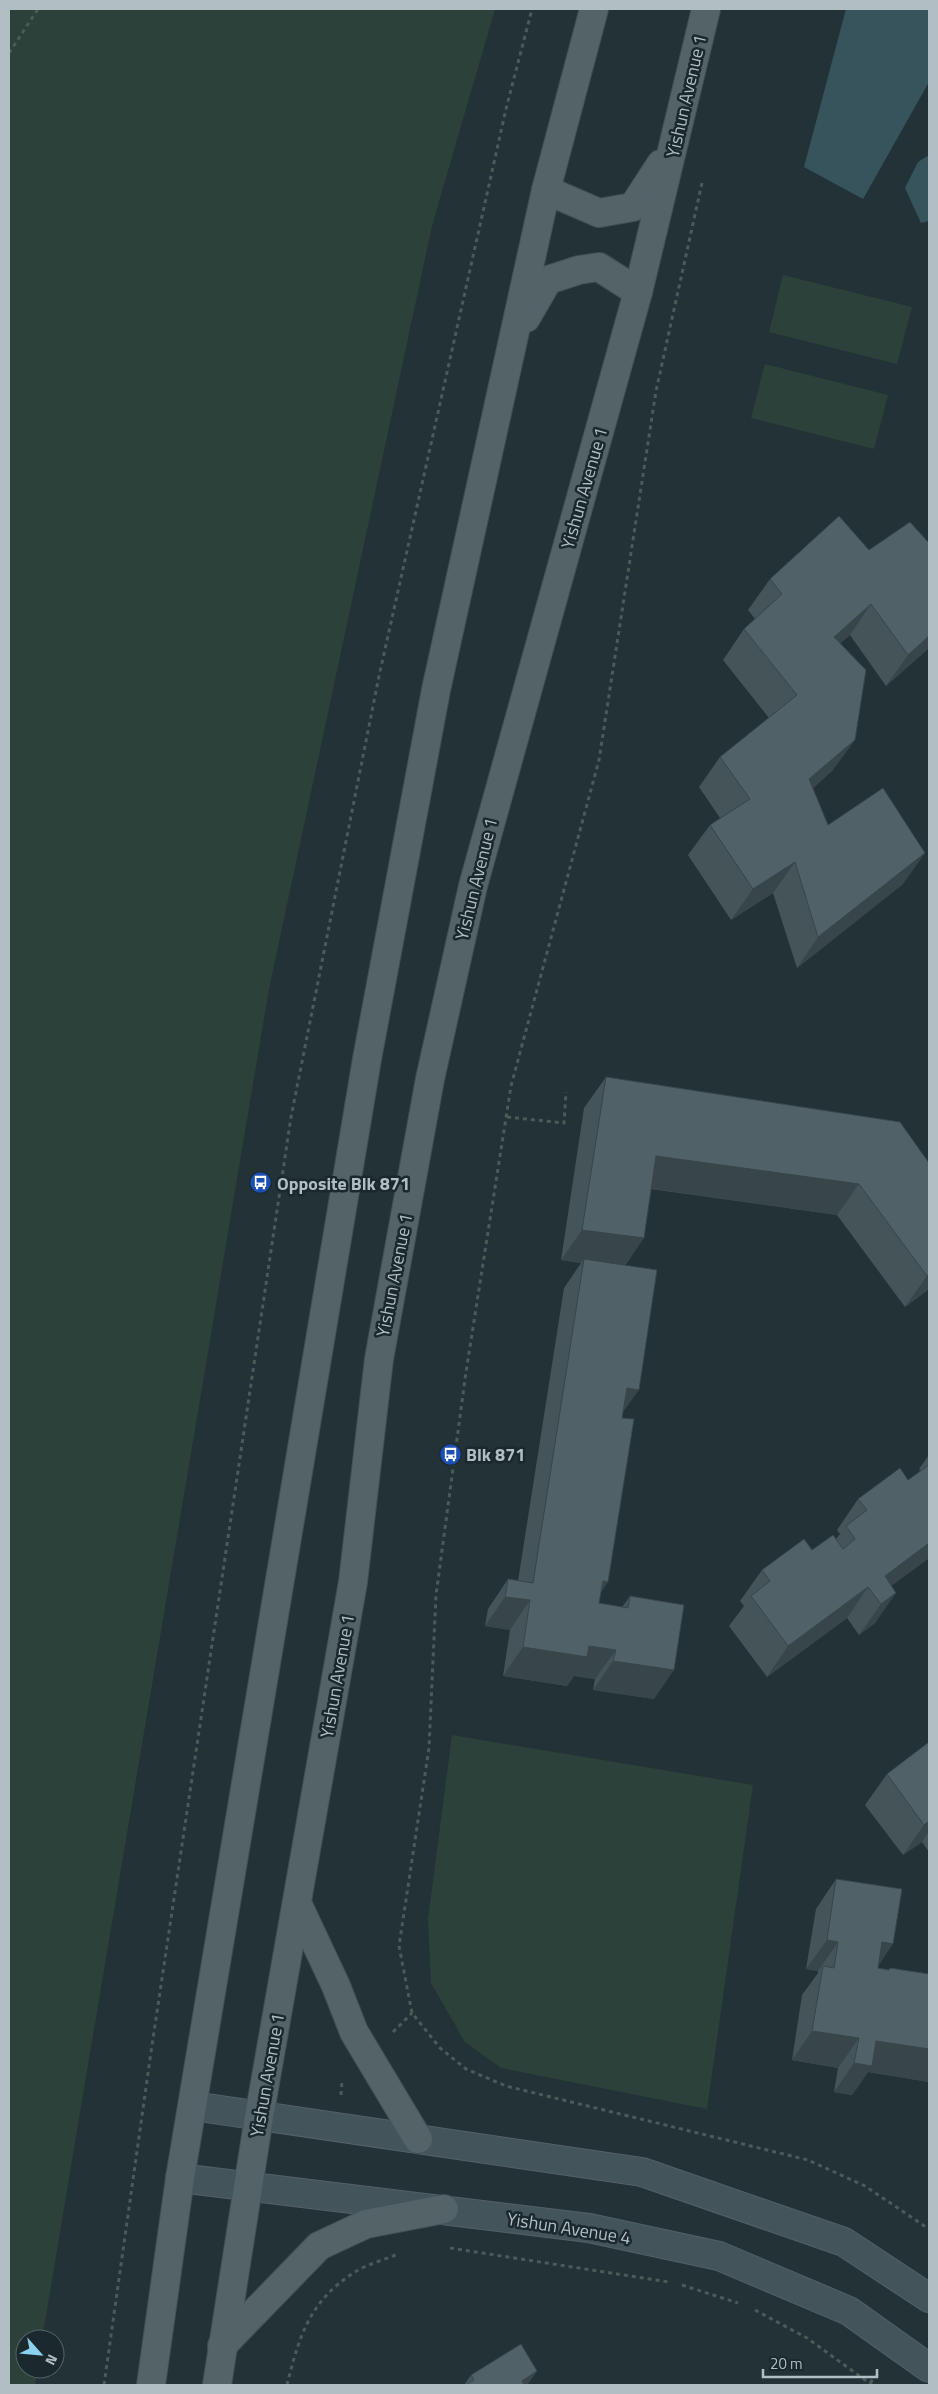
<svg xmlns="http://www.w3.org/2000/svg" width="938" height="2394" font-family="'Titillium Web',sans-serif">
  <rect width="100%" height="100%" fill="#233237"/>
  <g fill="#2c4139">
    <path d="M9 9H495L432 226 269 989 42 2339H25V2369H37L35 2385H9Z"/>
    <path d="M783 275 912 307 897 364 769 332Z"/>
    <path d="M765 364 888 395 874 449 751 418Z"/>
    <path d="M452 1735 753 1785 707 2109 501 2068 465 2042 431 1983 428 1919Z"/>
  </g>
  <g fill="#37545d">
    <path d="M846 9H929V82L863 199 804 167Z"/>
    <path d="M929 155V221L921 223 905 188 918 162Z"/>
  </g>
  <g fill="none" stroke-linecap="round" stroke-linejoin="round">
    <defs>
      <g id="secondary">
        <path d="M193 2106 642 2172 844 2242 929 2298"/>
        <path d="M180 2178 589 2228 719 2256 849 2311 929 2368"/>
      </g>
      <g id="primary">
        <path d="M546 190 599 213 633 207 661 164"/>
        <path d="M526 318 548 280 579 270 599 267 638 292"/>
        <path d="M298 1905 336 1986 354 2032 418 2139"/>
        <path d="M222 2346 319 2246 366 2224 444 2209"/>
        <path d="M151 2385 180 2178 367 1059 436 690 546 190 594 9"/>
        <path d="M217 2385 259 2117 353 1582 379 1359 430 1079 473 886 638 292 706 9"/>
      </g>
    </defs>
    <use href="#secondary" stroke="#546166" stroke-width="30"/>
    <use href="#primary" stroke="#424f54" stroke-width="30"/>
    <g stroke="#495c58" stroke-width="3" stroke-dasharray="4 4" stroke-linecap="butt">
      <path d="M9 53 38 9"/>
      <path d="M702 183 656 391 599 760 511 1086 466 1372 436 1595 429 1748 399 1946 412 2013 440 2048 466 2069 506 2086 808 2160 865 2186 929 2229"/>
      <path d="M507 1117 564 1123 566 1092"/>
      <path d="M393 2032 412 2013"/>
      <path d="M341 2095 342 2081"/>
      <path d="M450 2248 669 2282"/>
      <path d="M682 2285 738 2303"/>
      <path d="M755 2310 807 2338 872 2385"/>
      <path d="M870 2383 880 2372"/>
      <path d="M104 2385 151 2052 291 1117 379 676 506 109 532 9"/>
      <path d="M287 2385C299 2337 309 2301 355 2272 367 2264 384 2260 398 2254"/>
    </g>
    <use href="#secondary" stroke="#44545b" stroke-width="28"/>
    <use href="#primary" stroke="#546368" stroke-width="28"/>
  </g>
  <g fill="#455459">
    <path d="M929 543V648L886 686 850 635 840 643 833 770 813 788 828 825 903 884 797 968 773 893 731 920 688 855 710 825 720 818 699 787 720 757 769 718 723 660 744 629 755 619 748 610 770 579 869 550Z"/>
    <path d="M606 1077 900 1122 929 1289 905 1307 837 1215 651 1189 625 1265 623 1412 608 1582 601 1592 599 1603 622 1607 630 1596 654 1699 593 1690 595 1679 574 1676 567 1686 503 1676 510 1630 485 1626 488 1609 508 1579 518 1581 564 1288 581 1263 561 1260 584 1108Z"/>
    <path d="M929 1455V1558L891 1586 875 1623 859 1635 847 1618 767 1677 729 1626 744 1606 740 1601 762 1570 812 1550 836 1539 840 1534 837 1530 858 1499 908 1480 921 1471 919 1469Z"/>
    <path d="M929 1742V1852L922 1842 903 1855 865 1805 887 1774Z"/>
    <path d="M836 1879 879 1965 878 1968 888 1970 890 1968 929 1974V2082L868 2072 852 2095 834 2092 838 2068 792 2060 802 1995 818 1973V1971L806 1969 816 1909Z"/>
    <path d="M537 2371 527 2385H464L471 2375Z"/>
  </g>
  <g fill="#384549">
    <path d="M871 604 850 635 813 667 834 637Z"/>
    <path d="M929 636V648L886 686 908 655Z"/>
    <path d="M855 740 833 770 787 810 809 779Z"/>
    <path d="M925 853 903 884 797 968 818 937Z"/>
    <path d="M795 862 773 893 731 920 753 889Z"/>
    <path d="M656 1156 859 1184 837 1215 634 1186Z"/>
    <path d="M582 1230 644 1238 623 1269 584 1259 581 1263 561 1260Z"/>
    <path d="M929 1274V1289L905 1307 927 1276Z"/>
    <path d="M627 1388 639 1390 618 1419Z"/>
    <path d="M929 1543V1558L876 1597 885 1576Z"/>
    <path d="M603 1581 608 1582 588 1611Z"/>
    <path d="M868 1587 847 1618 767 1677 788 1646Z"/>
    <path d="M896 1593 875 1623 859 1635 881 1604Z"/>
    <path d="M505 1597 530 1600 510 1630 485 1626Z"/>
    <path d="M589 1646 616 1650 595 1679 574 1676 567 1686 503 1676 523 1647Z"/>
    <path d="M613 1661 674 1670 654 1699 593 1690Z"/>
    <path d="M929 1821V1831L922 1842 903 1855 924 1825Z"/>
    <path d="M827 1940 838 1942 818 1971 806 1969Z"/>
    <path d="M882 1942 893 1944 873 1974Z"/>
    <path d="M812 2031 859 2038 838 2068 792 2060Z"/>
    <path d="M876 2041 929 2049V2082L868 2072 852 2095 834 2092 854 2063Z"/>
    <path d="M537 2371 527 2385H518L522 2381Z"/>
  </g>
  <g fill="#506268" stroke="#384549">
    <path d="M839 516 869 550 910 522 929 543V636L908 655 871 604 834 637 866 670 855 740 809 779 828 825 883 788 925 853 818 937 795 862 753 889 710 825 750 799 720 757 797 695 744 629 782 594 770 579Z"/>
    <path d="M606 1077 900 1122 929 1163V1274L927 1276 859 1184 656 1156 644 1238 582 1230Z"/>
    <path d="M584 1259 657 1270 639 1390 627 1388 622 1418 634 1419 608 1582 603 1581 599 1603 628 1608 630 1596 684 1605 674 1670 613 1661 616 1650 589 1646 587 1657 523 1647 530 1600 505 1597 508 1579 533 1583Z"/>
    <path d="M929 1465V1543L885 1576 896 1593 881 1604 868 1587 788 1646 751 1596 770 1581 762 1570 804 1539 812 1550 833 1535 843 1549 855 1539 846 1526 867 1510 858 1499 900 1468 908 1480Z"/>
    <path d="M929 1742V1821L924 1825 887 1774Z"/>
    <path d="M836 1879 902 1889 893 1944 882 1942 878 1968 889 1970 890 1968 929 1974V2049L876 2041 872 2066 854 2063 859 2038 812 2031 823 1966 834 1968 838 1942 827 1940Z"/>
    <path d="M521 2344 537 2371 522 2381 524 2385H466L474 2380 471 2375Z"/>
  </g>
  <defs>
    <symbol id="bus-disc" viewBox="-11 -11 22 22"><circle r="9.5" fill="#1a4fb4" stroke="#1b282d"/><path d="M-5-6H5V4H4V6H2V4H-2V6H-4V4H-5ZM-3.5-4V0h7V-4ZM-3.5 1.2v1.5H-2V1.2ZM2 1.2v1.5H3.5V1.2Z" fill="#fff"/></symbol>
  </defs>
  <g fill-rule="evenodd">
    <use href="#bus-disc" x="248" y="1170" width="25" height="25"/>
    <use href="#bus-disc" x="438" y="1442" width="25" height="25"/>
  </g>
  <g text-anchor="middle" dominant-baseline="central" stroke-width="5" stroke-linejoin="round" paint-order="stroke">
    <g font-size="18" fill="#b1bfc4" stroke="#1b282d">
      <text transform="translate(686 96) rotate(-77)">Yishun Avenue 1</text>
      <text transform="translate(584 488) rotate(-74)">Yishun Avenue 1</text>
      <text transform="translate(476 879) rotate(-76)">Yishun Avenue 1</text>
      <text transform="translate(394 1275) rotate(-79)">Yishun Avenue 1</text>
      <text transform="translate(337 1676) rotate(-80)">Yishun Avenue 1</text>
      <text transform="translate(267 2075) rotate(-80)">Yishun Avenue 1</text>
      <text transform="translate(569 2228) rotate(9)">Yishun Avenue 4</text>
    </g>
    <g font-size="18" font-weight="bold" fill="#b1bfc4" stroke="#1b282d" text-anchor="start">
      <text x="277" y="1183">Opposite Blk 871</text>
      <text x="466" y="1454">Blk 871</text>
    </g>
  </g>
  <rect width="938" height="2394" fill="none" stroke="#b1bfc4" stroke-width="20"/>
  <g transform="translate(40 2354) rotate(117)"><circle r="24" fill="#1b282d" stroke="#576469"/>
  <path d="M0-4L9 19L0 12L-9 19Z" fill="#8ad2f0"/>
  <text y="-8" font-size="14" font-weight="bold" text-anchor="middle" fill="#b1bfc4">N</text>
  </g>
  <path d="M763 2369v8h114v-8" fill="none" stroke="#b1bfc4" stroke-width="2.5"/>
  <text x="770" y="2369" font-size="15" fill="#b1bfc4" stroke="#1b282d" stroke-width="4" paint-order="stroke">20 m</text>
</svg>
